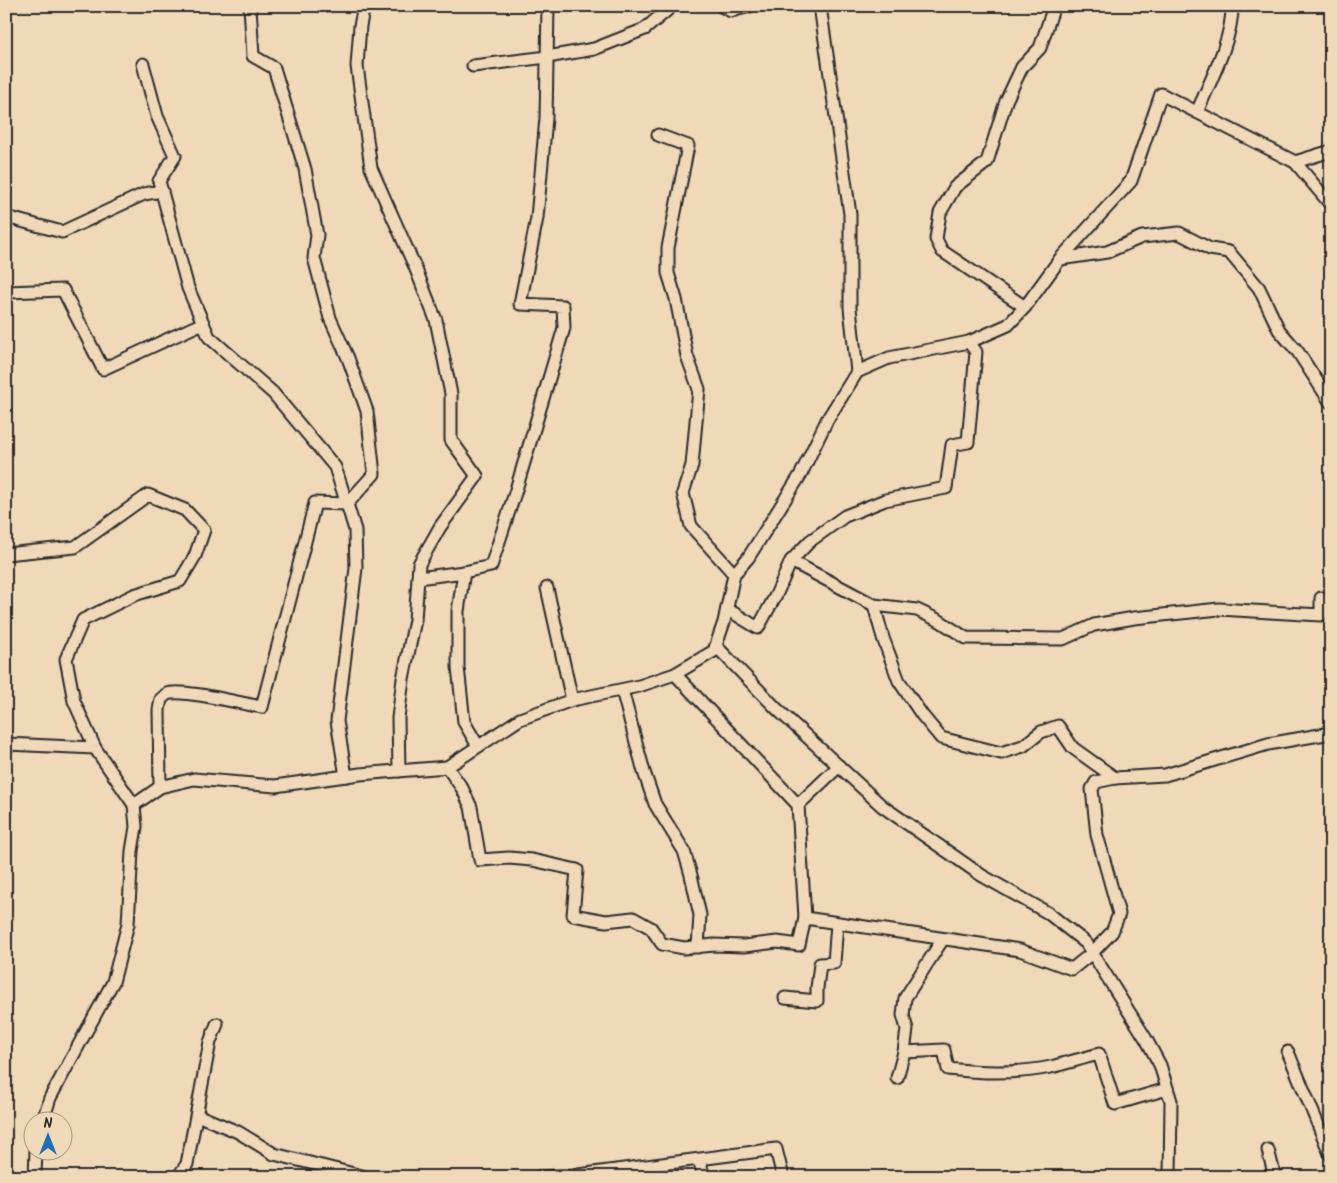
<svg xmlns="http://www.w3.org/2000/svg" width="1337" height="1183" font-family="Kalam,sans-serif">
  <rect width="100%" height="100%" fill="#f0d9b9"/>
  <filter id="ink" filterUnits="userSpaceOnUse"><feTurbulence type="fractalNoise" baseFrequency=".02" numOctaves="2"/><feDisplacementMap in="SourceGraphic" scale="10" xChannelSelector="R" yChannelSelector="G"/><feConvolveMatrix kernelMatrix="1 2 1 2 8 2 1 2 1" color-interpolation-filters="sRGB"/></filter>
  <g filter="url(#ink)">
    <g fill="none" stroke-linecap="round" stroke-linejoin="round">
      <defs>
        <g id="minor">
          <path d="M250 6 253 56 274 68 305 169 317 235 314 258 330 318 348 358 367 411 374 474 347 504 355 530 356 568 337 721 346 776"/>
          <path d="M364 6 360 26 357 66 371 168 415 267 436 320 451 394V440L477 476 440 527 419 564 415 620 403 679 398 718 399 771"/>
          <path d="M721 6 731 11 750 6"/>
          <path d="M820 6 850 214V308L857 372"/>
          <path d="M143 64 157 116 175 156 159 181 188 288 209 337 273 393 335 467 347 504 315 503 262 707C243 704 182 688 167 694 165 695 163 698 161 699L159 710 160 787"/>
          <path d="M473 66 547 57 594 49 645 29 672 6"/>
          <path d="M1197 112C1210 82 1233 38 1232 6"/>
          <path d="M658 135 688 146 668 248V273L676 299 687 356 699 389 692 465 683 493 691 526 734 574"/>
          <path d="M1295 162 1331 205"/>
          <path d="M6 217 62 232 144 194 162 191"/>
          <path d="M1060 259 1107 252 1142 237 1179 233 1210 249 1229 252 1259 288 1279 330 1298 352 1331 403"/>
          <path d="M6 292 63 290 103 369 203 323"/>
          <path d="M1025 307 1060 259 1131 181 1161 94 1295 162 1331 151"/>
          <path d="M6 554 75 547 148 495 185 510 204 530 195 556 180 581 134 595 83 620 66 659 74 701 95 748 134 805"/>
          <path d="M791 561 874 605 917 610 940 621 966 638 1063 639 1094 625 1134 618 1219 609 1321 615V598H1331"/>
          <path d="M464 572 491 566 515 493 564 328 563 306 520 304 537 218 546 118 548 6"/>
          <path d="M418 578 464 572 458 611V667L464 722 478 746"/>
          <path d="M547 588 572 700"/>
          <path d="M874 605 883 638 899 681 922 715 941 738 1001 753 1023 746 1041 732 1058 726 1073 748 1115 778"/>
          <path d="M727 609 758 628 777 593 791 561 810 541 845 516 885 500 946 488 952 445 968 442 976 352 969 342"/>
          <path d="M716 646 777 709 882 806 981 875 1048 913 1086 943 1146 1039 1160 1065 1171 1101 1170 1177"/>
          <path d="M675 674 798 805 805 918 1020 950 1072 969 1092 953 1112 932 1119 914 1097 835 1092 789 1096 782 1115 778 1165 775 1268 744 1331 733"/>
          <path d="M622 690 644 772 655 804 684 851 691 875 700 915 698 947"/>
          <path d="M6 744 95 748"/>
          <path d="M447 767 462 788 471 807 480 860 509 858 532 860 577 870 573 915 606 921 633 918 651 928 662 944 684 948 714 945 744 946 777 942 799 945 805 918"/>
          <path d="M798 805 839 766"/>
          <path d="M785 998 817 1001V988L820 964 834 963 837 923"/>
          <path d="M904 1052 907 1029 903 1015 905 998 943 939"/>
          <path d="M1288 1052 1331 1156"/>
          <path d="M897 1078 904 1052 944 1050 948 1069C982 1073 1017 1074 1051 1067 1067 1063 1083 1058 1099 1054L1115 1104 1167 1089"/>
          <path d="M197 1115 238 1132 274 1154 366 1177"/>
          <path d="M43 1120 50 1098 113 982 128 924 132 851 136 827 134 805 160 787 194 779 275 786 360 774 447 767 520 719 572 700 639 686 675 674 714 651 724 622 734 574 748 558 801 474 827 420 857 372 889 358 969 342 1008 325 1025 307 942 251 936 239 940 213 955 187 987 162 1006 101 1022 67 1040 48 1054 6"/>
          <path d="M1268 1150 1275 1177"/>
          <path d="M699 1160 704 1177"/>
          <path d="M35 1177 36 1150"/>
          <path d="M178 1177 187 1164 210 1042 217 1024"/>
          <path d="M538 1177 578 1175 776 1149 783 1177"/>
        </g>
      </defs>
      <use href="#minor" stroke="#2b2b2b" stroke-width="15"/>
      <use href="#minor" stroke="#f0d9b9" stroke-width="11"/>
    </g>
  </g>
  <rect width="1337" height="1183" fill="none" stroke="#f0d9b9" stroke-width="25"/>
  <rect x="12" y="12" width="1312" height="1158" fill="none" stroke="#2b2b2b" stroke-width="2" filter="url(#ink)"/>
  <g transform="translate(48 1136)"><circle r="24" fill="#f0d9b9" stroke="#a19380"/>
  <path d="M0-4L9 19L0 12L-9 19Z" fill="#1f6fb2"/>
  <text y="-8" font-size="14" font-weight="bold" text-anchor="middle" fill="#2b2b2b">N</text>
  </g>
</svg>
